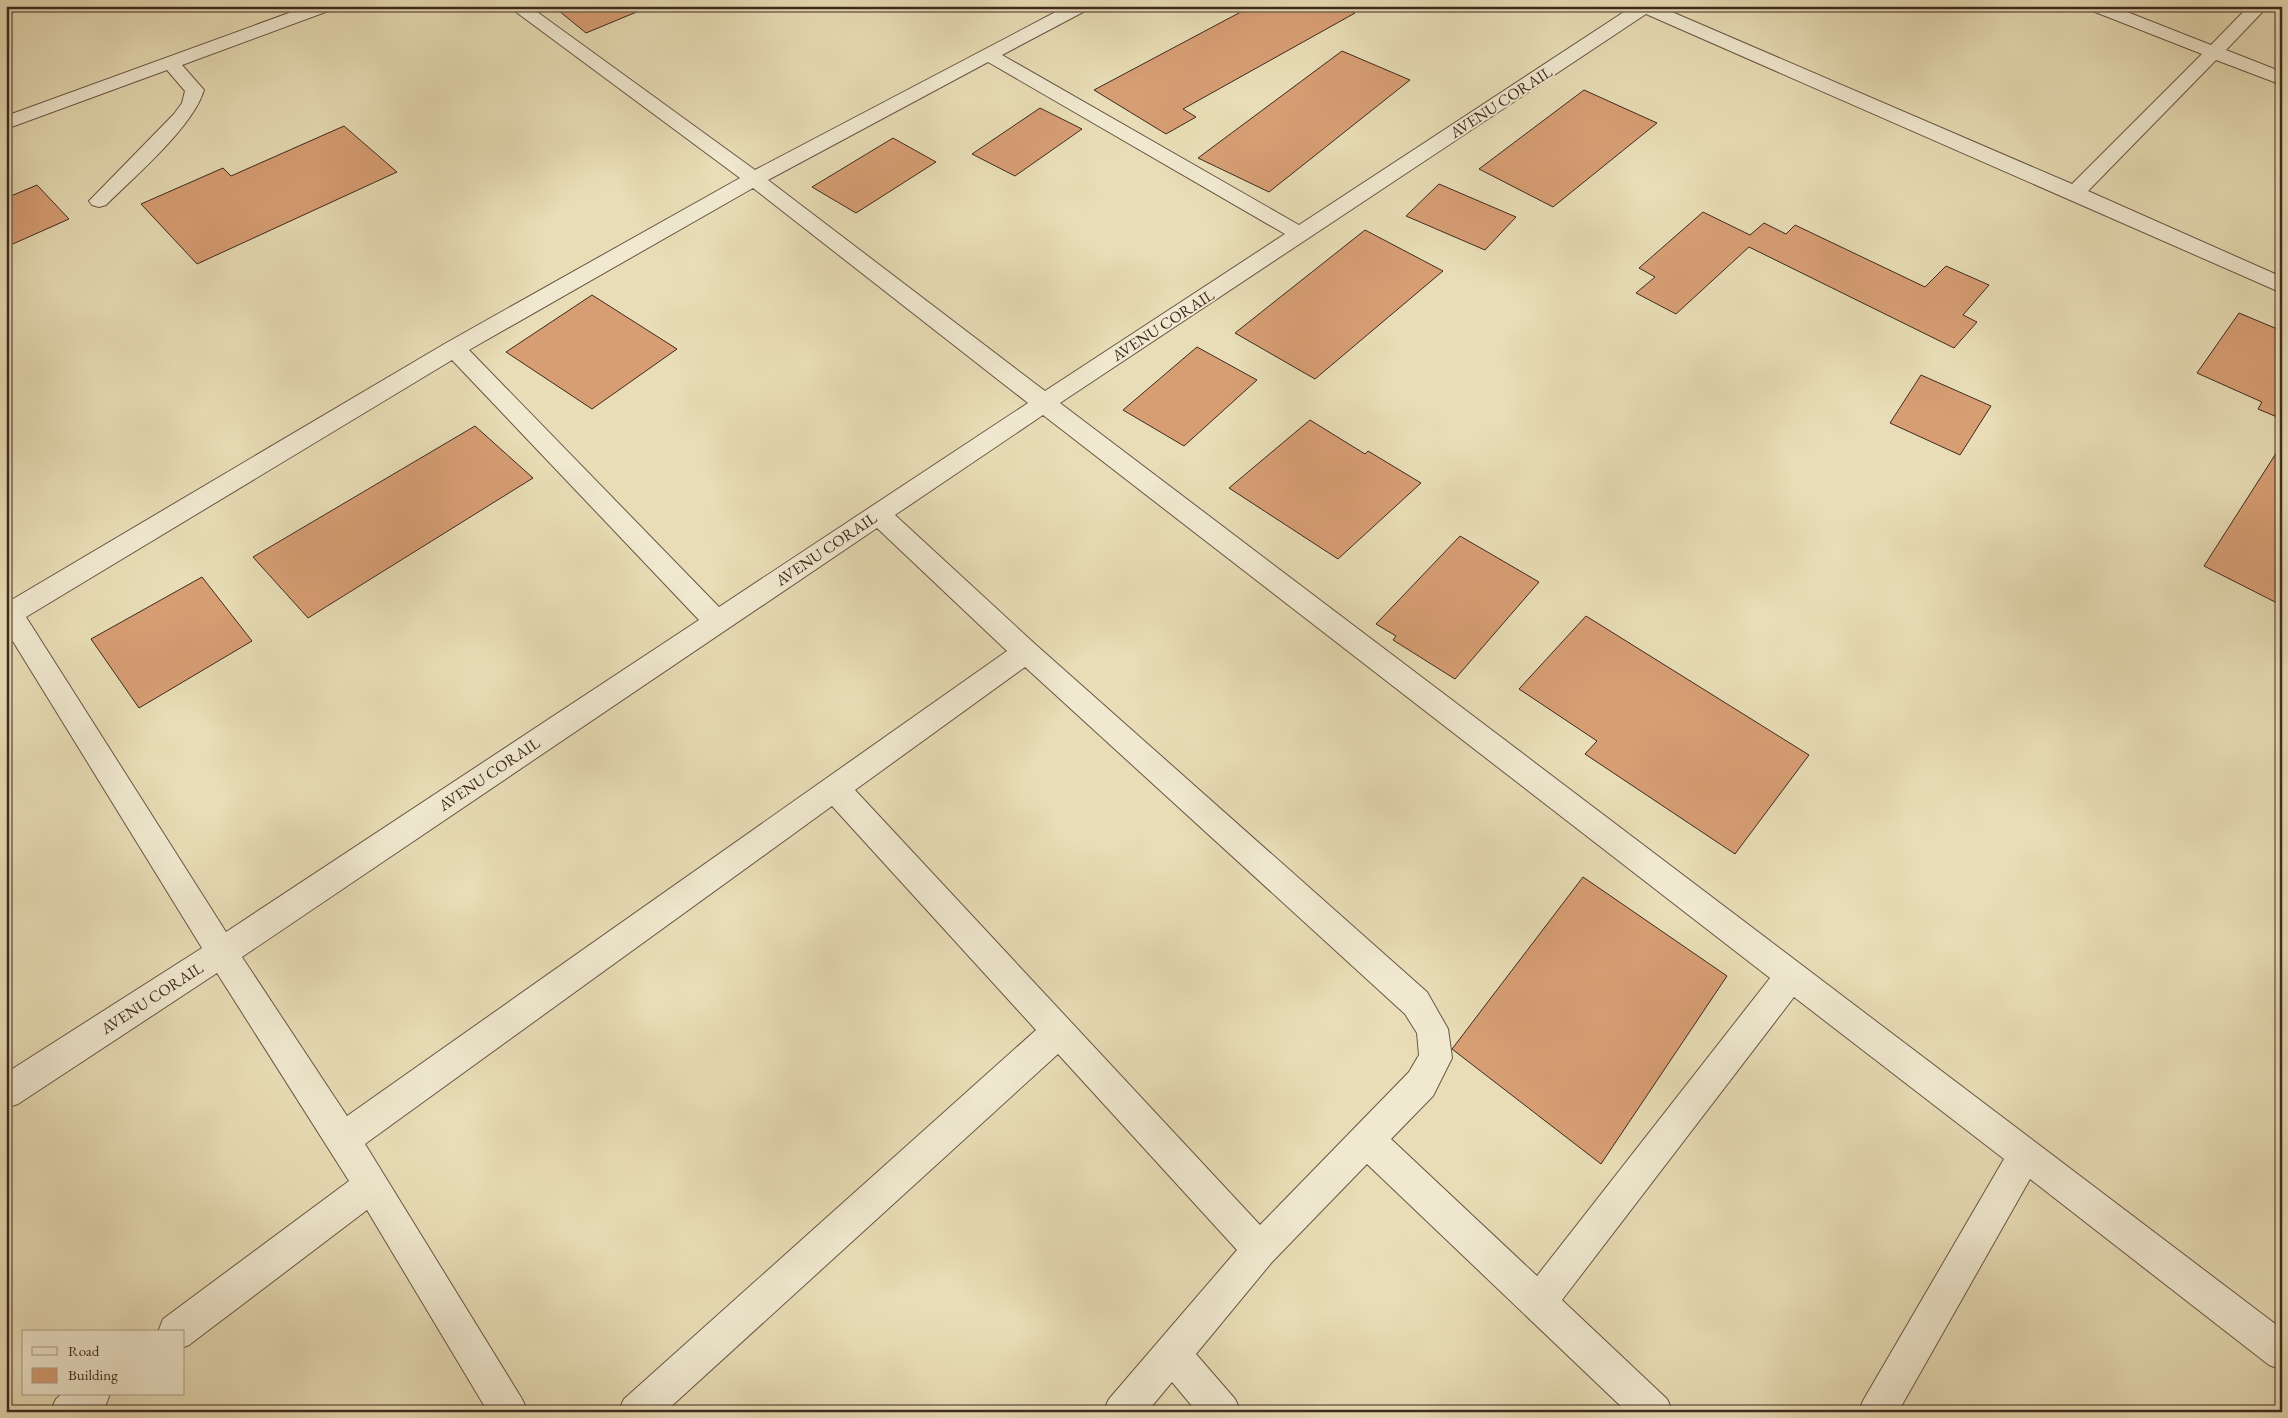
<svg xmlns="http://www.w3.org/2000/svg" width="2288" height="1418" font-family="'EB Garamond',serif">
  <rect width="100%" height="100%" fill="#e8ddb6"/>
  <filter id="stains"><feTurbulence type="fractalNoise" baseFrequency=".004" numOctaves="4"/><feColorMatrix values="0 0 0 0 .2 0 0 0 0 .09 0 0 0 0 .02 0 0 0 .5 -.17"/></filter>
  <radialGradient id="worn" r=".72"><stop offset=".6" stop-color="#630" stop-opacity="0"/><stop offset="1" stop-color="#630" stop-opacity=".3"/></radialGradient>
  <g fill="#d79e74" stroke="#3f291f">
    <path d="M553 6H651L586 33Z"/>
    <path d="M1252 6H1341L1355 13 1183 109 1196 117 1166 134 1094 90Z"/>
    <path d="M1342 51 1410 80 1269 192 1198 158Z"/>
    <path d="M1584 90 1657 123 1553 207 1479 169Z"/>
    <path d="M1040 108 1082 129 1015 176 972 154Z"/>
    <path d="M344 126 397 172 197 264 141 204 223 168 231 176Z"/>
    <path d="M893 138 936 162 856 213 812 187Z"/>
    <path d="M1439 184 1516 217 1485 250 1406 216Z"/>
    <path d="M37 185 69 219 6 247V198Z"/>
    <path d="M1703 212 1750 235 1764 223 1786 234 1795 225 1925 287 1946 266 1989 285 1963 315 1977 322 1954 348 1749 247 1676 314 1636 293 1655 277 1639 268Z"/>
    <path d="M1365 230 1443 271 1315 379 1235 333Z"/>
    <path d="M592 295 677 349 592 409 506 352Z"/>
    <path d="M2239 313 2282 331V419L2258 409 2262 402 2197 373Z"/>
    <path d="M1197 347 1257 380 1184 446 1123 410Z"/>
    <path d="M1921 375 1991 406 1960 455 1890 423Z"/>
    <path d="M1310 420 1365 454 1368 451 1421 483 1338 559 1229 488Z"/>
    <path d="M475 426 533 478 308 618 253 557Z"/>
    <path d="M2282 444V604L2281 605 2204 566Z"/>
    <path d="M1460 536 1539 582 1455 679 1393 640 1396 636 1376 624Z"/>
    <path d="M202 577 252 641 139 708 91 639Z"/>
    <path d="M1586 616 1809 755 1735 854 1585 754 1597 741 1519 689Z"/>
    <path d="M1583 877 1727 976 1601 1164 1452 1049Z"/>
  </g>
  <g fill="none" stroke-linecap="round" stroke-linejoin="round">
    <defs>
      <g id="minor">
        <path d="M6 6H19L12 13 6 14Z"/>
        <path d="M308 6H334L331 10 182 65 204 90C193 127 135 176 106 205L99 207 92 205 89 201 174 114 182 103 185 91 167 70 6 129V116Z"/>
        <path d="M508 6H529L755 170 1067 6H1090L1087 10 1002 55 1299 225 1633 6H1658L2072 184 2202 54 2090 10 2087 6H2112L2211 45 2249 6H2268L2226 50 2282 72V85L2216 60 2088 191 2282 277V293L1646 14 1060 403 2282 1329V1370L2269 1365 2030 1179 1898 1412H1858L1864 1399 2004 1159 1794 997 1562 1300 1667 1399 1673 1412H1627L1367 1164 1272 1262 1196 1354 1235 1399 1241 1412H1197L1172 1382 1147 1412H1103L1109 1399 1237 1250 1058 1054 665 1412H618L624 1399 1036 1030 832 806 365 1144 522 1399 528 1412H488L367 1210 189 1345 184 1347V1332H158L163 1319 349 1181 217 973 18 1104 6 1108V1073L202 948 6 630V597L13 599 446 343 740 178ZM988 62 1285 234 1045 391 768 180ZM753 188 1028 403 719 607 469 350ZM452 360 699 620 226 932 26 617ZM1043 415 1770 978 1537 1276 1391 1139 1433 1096 1452 1058 1448 1029 1427 992 1035 644 895 515ZM877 528 1007 651 347 1116 242 957ZM1025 667 1405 1014 1417 1033 1419 1055 1409 1072 1260 1225 855 790Z"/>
        <path d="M62 1394H110L105 1407 99 1412H50L56 1399Z"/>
      </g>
    </defs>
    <use href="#minor" stroke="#695645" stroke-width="2"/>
    <use href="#minor" fill="#f0e9d0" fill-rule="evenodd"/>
  </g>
  <g text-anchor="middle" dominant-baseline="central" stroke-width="4" stroke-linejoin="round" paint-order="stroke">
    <g font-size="16" fill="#3f291f" stroke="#f0e9d0">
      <text transform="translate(1501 102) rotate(-33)">AVENU CORAIL</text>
      <text transform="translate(1163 325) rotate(-33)">AVENU CORAIL</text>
      <text transform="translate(826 549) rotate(-34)">AVENU CORAIL</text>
      <text transform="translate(489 774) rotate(-34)">AVENU CORAIL</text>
      <text transform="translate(152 998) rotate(-33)">AVENU CORAIL</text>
    </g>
  </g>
  <rect width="2288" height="1418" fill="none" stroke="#e8ddb6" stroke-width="25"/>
  <rect x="8" y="8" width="2273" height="1403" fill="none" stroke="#3f291f" stroke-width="2.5"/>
  <rect x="12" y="12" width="2263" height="1393" fill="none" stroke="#3f291f"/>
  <rect x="22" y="1330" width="162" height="65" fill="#f0e9d0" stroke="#a99c89"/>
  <rect x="32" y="1347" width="25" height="8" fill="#f0e9d0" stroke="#a99c89"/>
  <text x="68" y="1356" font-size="15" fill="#3f291f">Road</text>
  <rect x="32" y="1368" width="25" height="15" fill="#d79e74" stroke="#a99c89"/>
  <text x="68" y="1380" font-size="15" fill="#3f291f">Building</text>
  <rect width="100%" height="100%" filter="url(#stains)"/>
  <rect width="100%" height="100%" fill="url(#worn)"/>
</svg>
